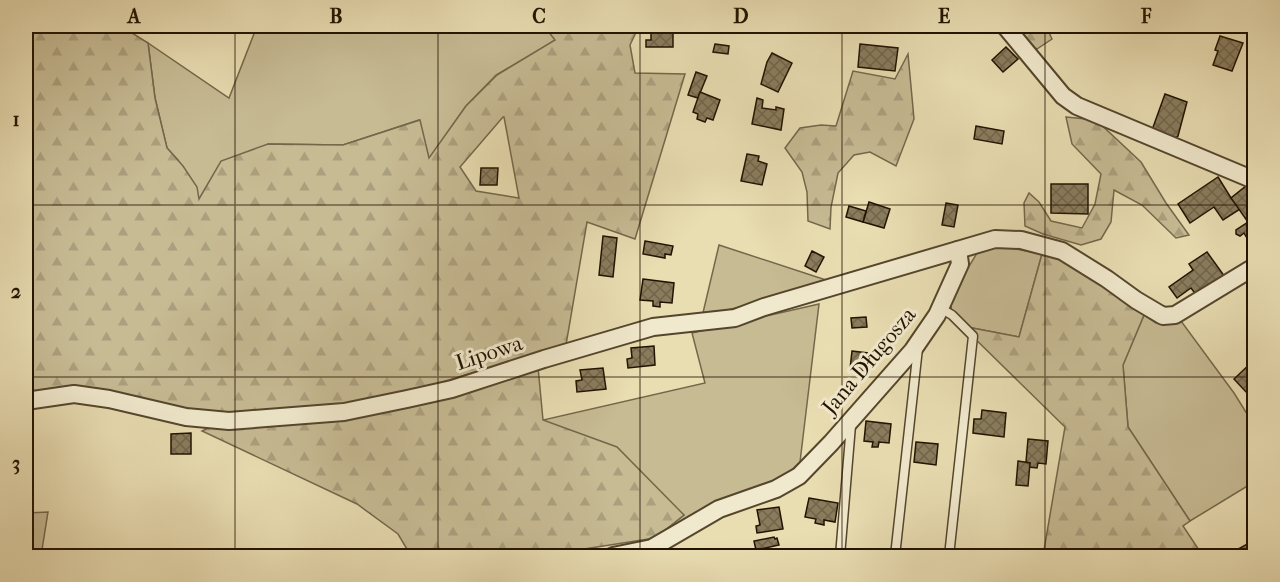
<svg xmlns="http://www.w3.org/2000/svg" width="1280" height="582" font-family="'IM FELL French Canon',serif">
  <defs>
    <pattern id="forest-firs" width="22" height="20" patternUnits="userSpaceOnUse" patternTransform="scale(1.5)"><rect width="22" height="20" fill="#c7bb94"/><path d="M5 1l3.5 6h-7zM16 11l3.5 6h-7z" fill="#aba07e"/></pattern>
    <pattern id="building-cross-hatch" width="8" height="8" patternUnits="userSpaceOnUse" patternTransform="scale(1.5)"><rect width="8" height="8" fill="#897c5d"/><path d="M0 0l8 8M0 8l8-8" fill="none" stroke="#70644a"/></pattern>
  </defs>
  <rect width="100%" height="100%" fill="#e9ddb2"/>
  <filter id="stains"><feTurbulence type="fractalNoise" baseFrequency=".00333" numOctaves="4"/><feColorMatrix values="0 0 0 0 .2 0 0 0 0 .09 0 0 0 0 .02 0 0 0 .5 -.17"/></filter>
  <radialGradient id="worn" r=".72"><stop offset=".6" stop-color="#630" stop-opacity="0"/><stop offset="1" stop-color="#630" stop-opacity=".3"/></radialGradient>
  <g fill="#c7bb94" stroke="#74674a" stroke-width="1.5">
    <path d="M257 26H544L556 40 496 75 466 106 429 159 419 120 343 145 268 144 199 200 178 160 167 148 155 98 148 43 229 98Z"/>
    <path d="M719 245 832 282 702 317Z"/>
    <path d="M996 245 1042 254 1019 337 962 326 952 315 950 298 977 253Z"/>
    <path d="M819 304 800 462 783 478 655 538 684 515 543 420 705 383 692 333Z"/>
    <path d="M1144 315 1156 323 1181 321 1234 393 1254 425V482L1190 521 1128 427 1123 365Z"/>
    <path d="M48 512 41 556H26V513Z"/>
  </g>
  <g fill="url(#forest-firs)" stroke="#74674a" stroke-width="1.5" fill-rule="evenodd">
    <path d="M26 26H121L148 43 155 98 167 148 183 166 197 187 199 199 221 161 268 144 343 145 420 120 429 158 466 106 497 75 555 40 544 26H639L630 45 635 73 685 74 635 239 587 222 566 345 409 392 538 367 543 420 617 447 684 515 655 538 539 556H411L398 534 357 504 202 431 210 427 226 429 262 427 291 422 74 397 26 409ZM503 117H504L519 198 476 191 460 167Z"/>
    <path d="M1011 26H1046L1052 39 1037 49 1026 44Z"/>
    <path d="M908 54 914 119 896 166 870 152 854 155 838 173 831 207 830 229 808 221 807 192 802 172 785 148 800 128 821 125 836 126 853 71 895 79Z"/>
    <path d="M1066 117 1096 120 1141 162 1166 203 1189 235 1176 238 1142 205 1114 190 1111 222 1101 239 1081 245 1043 234 1025 226 1024 203 1029 193 1039 202 1051 221 1082 228 1095 204 1101 174 1072 144Z"/>
    <path d="M1042 254 1069 262 1144 315 1123 365 1128 427 1190 521 1183 526 1203 556H998L999 551 1043 556 1065 427 962 326 1019 337Z"/>
  </g>
  <g fill="url(#building-cross-hatch)" stroke="#221300" stroke-width="1.5">
    <path d="M663 26H673V47H646V40H651V28H663Z"/>
    <path d="M1220 36 1243 43 1232 71 1213 65 1218 51 1215 50Z"/>
    <path d="M715 44 729 46 728 54 713 52Z"/>
    <path d="M860 44 898 48 895 71 858 67Z"/>
    <path d="M1006 47 1018 59 1003 72 992 60Z"/>
    <path d="M772 53 792 63 778 92 761 84 767 62Z"/>
    <path d="M696 72 707 76 698 98 688 95Z"/>
    <path d="M700 92 720 100 713 120 707 118 705 122 697 119 698 114 693 112Z"/>
    <path d="M1165 94 1187 102 1178 136 1173 140 1152 130Z"/>
    <path d="M757 98 763 100 762 108 776 110V107L784 109 781 130 752 124Z"/>
    <path d="M976 126 1004 131 1002 144 974 139Z"/>
    <path d="M747 154 759 156 758 161 767 164 762 185 741 181Z"/>
    <path d="M481 168H498L497 185H480Z"/>
    <path d="M1218 177 1231 198 1240 209 1223 220 1214 207 1190 223 1178 204Z"/>
    <path d="M1051 184H1088V214L1051 213Z"/>
    <path d="M1246 186 1254 191V236L1248 240 1244 233 1240 236 1236 234V230L1248 222 1231 198Z"/>
    <path d="M869 202 890 209 884 228 863 222Z"/>
    <path d="M946 203 958 205 954 227 942 225Z"/>
    <path d="M849 206 866 211 863 222 846 217Z"/>
    <path d="M603 236 617 238 613 277 599 275Z"/>
    <path d="M645 241 673 246 671 255 665 254V258L643 254Z"/>
    <path d="M812 251 824 257 816 272 805 266Z"/>
    <path d="M1207 252 1225 277 1197 296 1191 288 1177 298 1169 287 1193 270 1189 264Z"/>
    <path d="M643 279 674 283 672 303 660 302V307L653 306V301L640 300Z"/>
    <path d="M866 317 867 327 852 328 851 318Z"/>
    <path d="M654 346 655 365 628 368 627 359 632 358 631 348Z"/>
    <path d="M852 351 868 353 866 371 850 369Z"/>
    <path d="M1254 360V390L1252 388 1247 393 1234 379Z"/>
    <path d="M603 368 606 389 577 392 576 381 582 380 580 370Z"/>
    <path d="M982 410 1006 413 1004 437 973 433 974 419H981Z"/>
    <path d="M866 421 891 424 889 443 879 442 878 447H872L873 442 864 441Z"/>
    <path d="M191 433V454H171V434Z"/>
    <path d="M1028 439 1048 441 1046 464 1038 463 1037 468 1029 467 1030 463 1026 462Z"/>
    <path d="M916 442 938 444 936 465 914 462Z"/>
    <path d="M1018 461 1030 463 1028 486 1016 485Z"/>
    <path d="M809 498 838 503 835 522 824 520V525L815 523 816 519 805 517Z"/>
    <path d="M779 507 783 529 757 533 756 526 760 525 757 510Z"/>
    <path d="M774 537 775 539 777 538 779 545 756 550 754 541Z"/>
    <path d="M1251 542 1254 550V556H1241L1238 549Z"/>
    <path d="M817 552 838 555 837 556H817Z"/>
  </g>
  <g fill="none" stroke-linecap="round" stroke-linejoin="round">
    <defs>
      <g id="lane">
        <path d="M940 308 952 315 973 336 949 556"/>
        <path d="M840 556 851 425"/>
        <path d="M895 556 918 348"/>
      </g>
      <g id="street">
        <path d="M1005 26 1063 96 1077 106 1254 180"/>
        <path d="M26 401 74 394 109 399 186 417 229 421 344 412 407 399 452 389 544 359 653 327 735 318 764 307 995 239 1021 240 1062 251 1107 279 1136 300 1163 316 1175 315 1254 267"/>
        <path d="M613 556 652 548 719 509 776 489 799 476 831 443 913 350 937 315 960 264 958 250"/>
      </g>
    </defs>
    <use href="#lane" stroke="#54462c" stroke-width="11"/>
    <use href="#street" stroke="#54462c" stroke-width="20"/>
    <use href="#lane" stroke="#f1e9cd" stroke-width="8"/>
    <use href="#street" stroke="#f1e9cd" stroke-width="16"/>
  </g>
  <path fill="none" stroke="#221300" stroke-width="1.5" stroke-opacity="0.55" d="M235 26V556M438 26V556M640 26V556M842 26V556M1045 26V556M26 205H1254M26 377H1254"/>
  <g text-anchor="middle" dominant-baseline="central" stroke-width="6" stroke-linejoin="round" paint-order="stroke">
    <g font-size="22" fill="#221300" stroke="#f1e9cd">
      <text transform="translate(489 353) rotate(-18)">Lipowa</text>
      <text transform="translate(869 361) rotate(-50)">Jana Długosza</text>
    </g>
  </g>
  <rect width="1280" height="582" fill="none" stroke="#e9ddb2" stroke-width="66"/>
  <rect x="33" y="33" width="1214" height="516" fill="none" stroke="#221300" stroke-width="2"/>
  <g font-size="20" text-anchor="middle" font-weight="bold" fill="#221300">
    <text x="134" y="23">A</text>
    <text x="336" y="23">B</text>
    <text x="539" y="23">C</text>
    <text x="741" y="23">D</text>
    <text x="944" y="23">E</text>
    <text x="1146" y="23">F</text>
    <text x="16" y="126">1</text>
    <text x="16" y="298">2</text>
    <text x="16" y="470">3</text>
  </g>
  <rect width="100%" height="100%" filter="url(#stains)"/>
  <rect width="100%" height="100%" fill="url(#worn)"/>
</svg>
